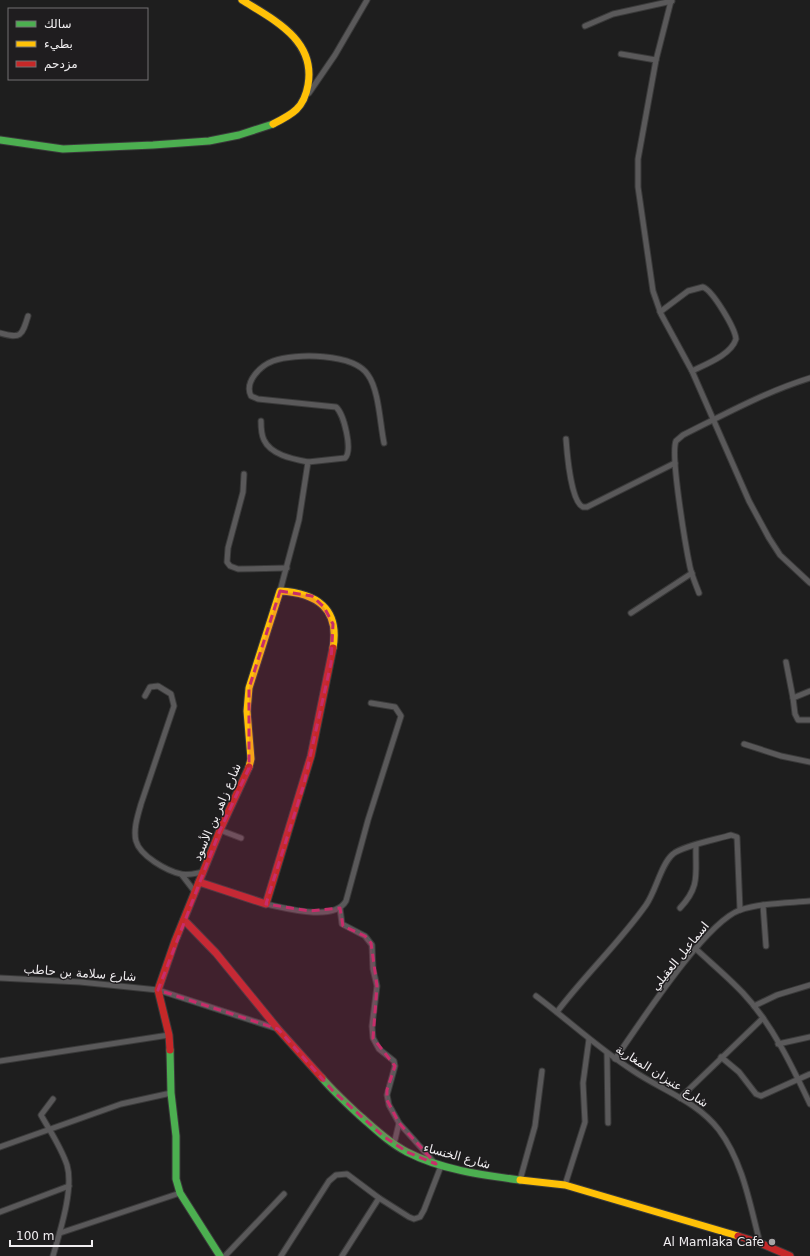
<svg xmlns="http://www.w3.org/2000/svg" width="810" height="1256" font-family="'DejaVu Sans','Noto Naskh Arabic',sans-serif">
  <rect width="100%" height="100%" fill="#1e1e1e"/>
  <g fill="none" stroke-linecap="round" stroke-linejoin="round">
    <defs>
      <g id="street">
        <path d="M671 1 656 60 638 159V187L653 291 661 314 692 371 749 501 769 538 780 555 810 583"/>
        <path d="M585 26 613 14 672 1"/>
        <path d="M621 54 656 60"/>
        <path d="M309 93 335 55 367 0"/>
        <path d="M660 312 688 291 703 287C713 291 735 328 736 339 731 355 706 364 692 371"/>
        <path d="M0 333C21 339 22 336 28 316"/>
        <path d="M261 421C261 427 261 434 264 440 271 455 293 459 308 462"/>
        <path d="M566 439C567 453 571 502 583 507H587L675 463"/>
        <path d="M244 474 243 492 228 548 227 562 230 566 238 569 287 568"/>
        <path d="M280 591 299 520 308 462 345 458C353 451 344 414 336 407L258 399 251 396C244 382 260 366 273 361 295 353 354 353 368 375 379 390 380 424 384 443"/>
        <path d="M699 593C696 585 692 576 690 567 686 548 670 455 676 441L683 435C725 414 765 392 810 378"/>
        <path d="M631 613 692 573"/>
        <path d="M786 662 793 698"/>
        <path d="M810 691 793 698 795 714 798 720H810"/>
        <path d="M145 696 150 687 158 686 171 694 174 706 141 804C138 815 133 829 136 841 140 856 167 871 181 874 188 876 197 873 203 872"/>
        <path d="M744 744 781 756 810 762"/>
        <path d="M220 830 241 838"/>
        <path d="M182 875 195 892"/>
        <path d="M266 904C285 908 334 922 346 901L368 820 401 716 395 707 371 703"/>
        <path d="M763 905 766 946"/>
        <path d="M340 908 342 924 365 936 372 945 373 969 377 986 372 1026 373 1038 379 1049 394 1061 395 1066 387 1095 389 1105 399 1123 394 1144"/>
        <path d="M680 908C701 886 695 873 696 846"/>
        <path d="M696 949C711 963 728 977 743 993 772 1024 792 1066 810 1104"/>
        <path d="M0 978 80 982 158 990 278 1029"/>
        <path d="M536 996C568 1020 598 1048 632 1070 661 1090 697 1101 719 1130 743 1162 750 1205 760 1243"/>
        <path d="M754 1006 777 995 810 985"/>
        <path d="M557 1012C585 975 619 943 646 905 656 891 661 864 673 854 682 846 718 839 731 835L737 837 740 910"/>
        <path d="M778 1044 810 1037"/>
        <path d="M607 1053 608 1123"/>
        <path d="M721 1057 739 1072 756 1094 761 1096 810 1074"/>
        <path d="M615 1059C639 1025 704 923 740 910 762 903 787 903 810 901"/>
        <path d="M0 1061 169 1035"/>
        <path d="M680 1098 763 1018"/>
        <path d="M399 1123 433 1161"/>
        <path d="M0 1147 121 1104 171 1093"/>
        <path d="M520 1180 535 1126 542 1071"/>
        <path d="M565 1185 585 1122 583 1083 589 1039"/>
        <path d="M0 1212 69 1186"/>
        <path d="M60 1233 180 1193"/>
        <path d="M53 1256C60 1231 74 1189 67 1165 61 1147 50 1131 41 1115L53 1099"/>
        <path d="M225 1256 284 1194"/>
        <path d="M281 1256 329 1181 336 1175 347 1174 379 1198"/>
        <path d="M342 1256 379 1198 409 1217 414 1219 420 1217 424 1210 441 1166"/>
      </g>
      <g id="fast">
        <path d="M0 140 63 149 153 145 209 141 239 135 273 124"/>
        <path d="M170 1050 171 1093 176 1136V1179L180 1193 220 1256"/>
        <path d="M322 1078C333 1091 346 1103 359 1115 374 1128 389 1143 407 1152 442 1170 482 1175 520 1180"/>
      </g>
      <g id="slow">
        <path d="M242 0C274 20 316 40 308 85 304 108 293 114 273 124"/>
        <path d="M249 767 251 759 247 711 249 688 280 591C316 593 340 608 333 648"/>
        <path d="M520 1180 565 1185 738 1236"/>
      </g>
      <g id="jam">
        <path d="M199 882 266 904 311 756 333 648"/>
        <path d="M184 920 216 953 278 1029 322 1078"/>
        <path d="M170 1050 169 1035 158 990 175 941 220 830 249 767"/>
        <path d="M738 1236 760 1243 790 1256"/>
      </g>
    </defs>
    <use href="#street" stroke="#3a3a3a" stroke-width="7"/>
    <use href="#fast" stroke="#3a3a3a" stroke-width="9"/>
    <use href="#slow" stroke="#3a3a3a" stroke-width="9"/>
    <use href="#jam" stroke="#3a3a3a" stroke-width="9"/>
    <use href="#street" stroke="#5a595a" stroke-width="5"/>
    <use href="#fast" stroke="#4caf50" stroke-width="7"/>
    <use href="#slow" stroke="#ffc107" stroke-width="7"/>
    <use href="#jam" stroke="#c62828" stroke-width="7"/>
  </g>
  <path fill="#c72d6a" fill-opacity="0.2" stroke="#c72d6a" stroke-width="3" stroke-dasharray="8 5" stroke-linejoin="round" d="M280 591 312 596 324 607 333 624 331 663 304 784 266 904 310 911 340 908 343 926 365 936 371 943 377 986 373 1038 395 1066 387 1090V1100L399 1123 436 1164 407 1152 383 1136 333 1091 278 1029 158 990 220 830 249 768V688Z"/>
  <circle fill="#a6a5a6" stroke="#1f1d1f" stroke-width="1.5" cx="772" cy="1242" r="4"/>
  <g text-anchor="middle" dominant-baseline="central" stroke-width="3" stroke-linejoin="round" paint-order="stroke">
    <g font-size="12" fill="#f0eef0" stroke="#1f1d1f">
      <text transform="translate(217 812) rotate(-67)">شارع زاهر بن الأسود</text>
      <text transform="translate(680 956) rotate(-51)">اسماعيل العقيلي</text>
      <text transform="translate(80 973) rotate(4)">شارع سلامة بن حاطب</text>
      <text transform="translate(662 1076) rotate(32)">شارع عنيزان المغاربة</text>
      <text transform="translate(457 1156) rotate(15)">شارع الخنساء</text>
    </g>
    <g font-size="12" fill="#f0eef0" stroke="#1f1d1f" text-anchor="end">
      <text x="764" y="1242">Al Mamlaka Cafe</text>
    </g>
  </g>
  <rect x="8" y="8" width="140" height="72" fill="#1f1d1f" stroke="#737173"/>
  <rect x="16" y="21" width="20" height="6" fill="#4caf50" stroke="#737173"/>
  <text x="44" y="28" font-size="12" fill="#f0eef0">سالك</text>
  <rect x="16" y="41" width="20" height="6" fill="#ffc107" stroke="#737173"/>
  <text x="44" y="48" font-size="12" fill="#f0eef0">بطيء</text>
  <rect x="16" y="61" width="20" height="6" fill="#c62828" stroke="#737173"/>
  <text x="44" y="68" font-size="12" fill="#f0eef0">مزدحم</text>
  <path d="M10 1240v6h82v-6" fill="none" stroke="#f0eef0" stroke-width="2"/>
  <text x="16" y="1240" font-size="12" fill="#f0eef0" stroke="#1f1d1f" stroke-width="3" paint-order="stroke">100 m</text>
</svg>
